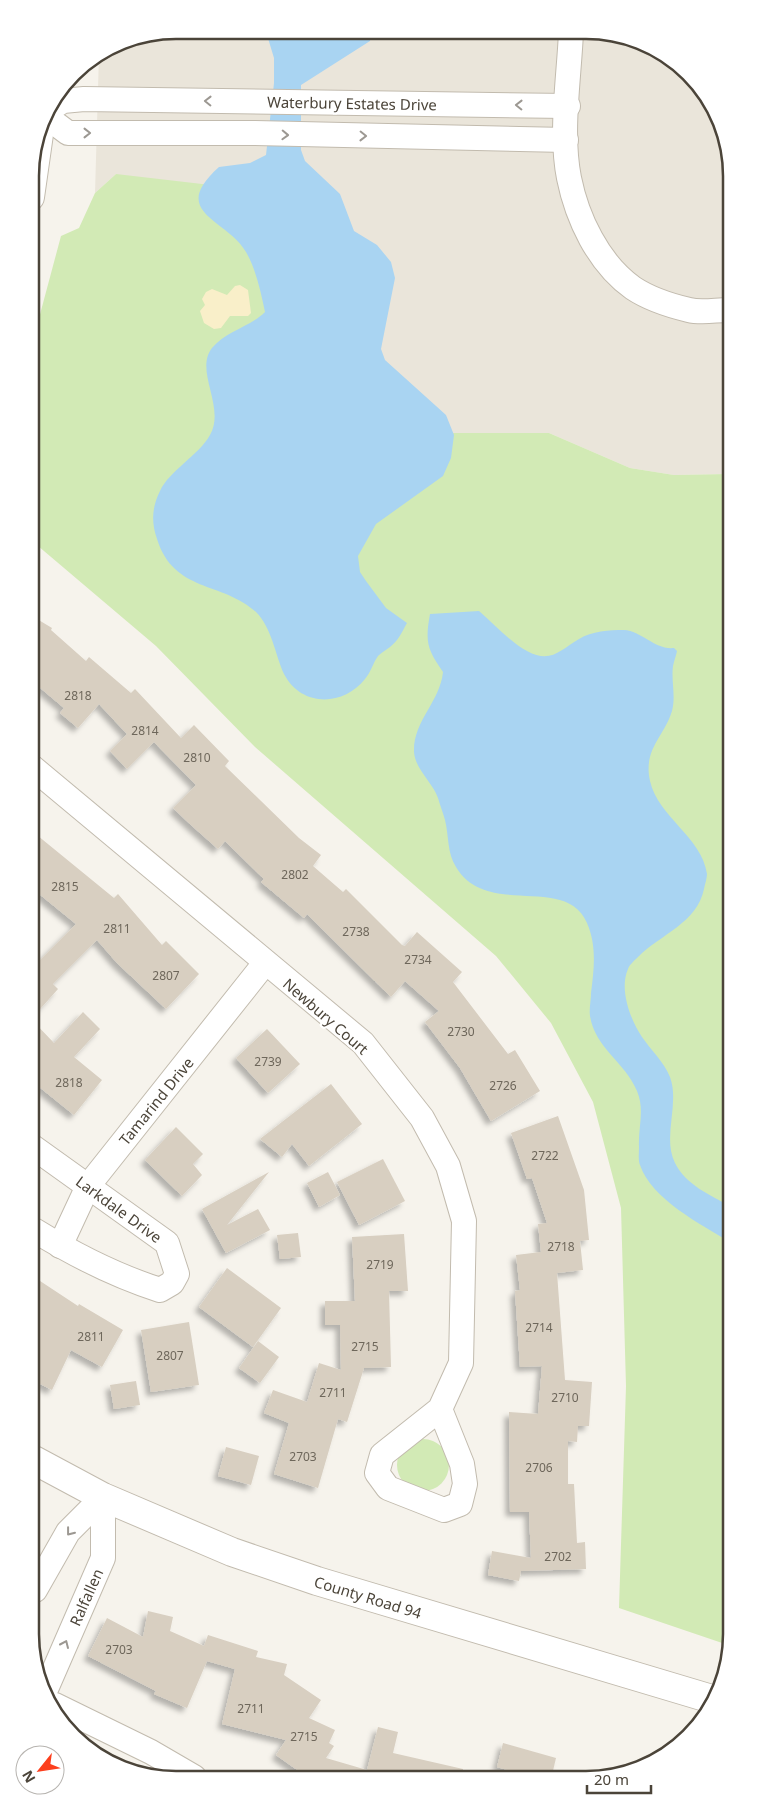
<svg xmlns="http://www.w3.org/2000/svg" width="762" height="1810" font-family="'Noto Sans',sans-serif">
  <defs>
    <filter id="shadow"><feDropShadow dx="-4.5" dy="4.5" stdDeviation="2.5" flood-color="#0004"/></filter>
  </defs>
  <rect width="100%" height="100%" fill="#f6f3ec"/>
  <path fill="#eae5da" d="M176 30 614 33 683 66 727 138 728 474 674 475 630 468 549 433H354L116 174 95 193 99 54 120 41Z"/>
  <g fill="#d2eab5">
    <path d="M116 174 279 193 354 433H549L630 468 674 475 728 474 731 1646 619 1608 626 1386 621 1208 593 1102 551 1023 496 956 255 747 156 646 31 540V348L61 236 79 228 95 193Z"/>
    <circle cx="423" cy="1465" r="26"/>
  </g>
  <path fill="#f9efc9" d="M240 285 248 290 251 313 248 316H230L221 328 214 329 204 323 200 311 205 305 202 299 206 292 212 289 227 295 235 286Z"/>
  <g fill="#a9d4f2">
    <path d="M258 31H372L370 41 301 85V150L305 161 340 194 354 231 377 245 391 262 395 278 381 349 385 360 446 415 454 435 451 458 443 476 376 524 358 556 360 572 366 581 386 608 407 623C402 632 398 641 390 647 386 650 381 653 378 656 373 663 371 672 365 679 343 707 301 707 284 674 275 654 272 628 256 612 222 581 174 593 157 539 151 522 152 507 160 491 169 471 199 455 210 435 226 407 194 371 212 348 226 331 250 327 265 312 261 293 256 269 246 252 226 218 168 213 219 167L250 163 266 155 274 83V58L267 35Z"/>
    <path d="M479 611C494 624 510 642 527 651 551 664 560 650 579 639 592 631 609 630 624 630 642 631 655 650 674 648L677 651C676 656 674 661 673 666 671 681 676 696 672 711 664 737 643 749 650 781 658 817 702 837 707 874 707 878 705 884 704 889 697 923 661 934 638 957 635 960 629 965 628 969 619 989 630 1019 642 1037 651 1050 664 1062 670 1077 680 1104 662 1137 675 1163 686 1185 710 1195 730 1206V1242C702 1225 651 1199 640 1165 638 1160 639 1153 639 1147 638 1127 645 1110 637 1091 625 1062 595 1048 590 1016 589 1009 591 1000 591 993 594 969 597 946 587 923 566 873 487 919 456 867 447 853 449 836 445 820 443 813 440 805 438 798 433 783 415 769 414 752 413 721 440 702 443 672 427 649 425 642 430 614Z"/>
  </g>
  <g fill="#d8cfc1" filter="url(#shadow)">
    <path d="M32 616 52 628 51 630 86 661 89 657 131 693 135 689 181 738 194 725 229 761 225 766 299 838 321 855 313 866 343 892 346 889 402 945 405 946 417 932 462 972 453 982 508 1054 515 1050 540 1091 491 1121 460 1068 425 1022 439 1011 405 981 391 997 307 914 304 918 261 882 264 879 225 841 218 849 191 825 173 808 196 785 154 742 127 769 110 751 127 734 99 704 78 728 60 713 64 708 32 681Z"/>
    <path d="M32 831 114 898 118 894 162 945 166 941 199 974 166 1009 117 963 97 940 53 984 58 989 33 1017V967L76 924 33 889Z"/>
    <path d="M83 1012 100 1029 74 1057 102 1080 74 1115 33 1082V1021L54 1043Z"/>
    <path d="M267 1029 300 1064 268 1093 236 1058Z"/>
    <path d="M331 1084 362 1124 309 1166 292 1144 282 1157 260 1139Z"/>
    <path d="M558 1116 584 1190 589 1240 580 1241 583 1270 557 1273 565 1380 592 1382 589 1426H578L577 1442 568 1441V1484H574L577 1543 585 1542 586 1569 521 1571 519 1581 488 1575 492 1551 531 1558 529 1512H510L509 1412 538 1414 542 1366 520 1367 515 1291 520 1290 516 1255 541 1252 538 1224 547 1223 532 1178 527 1179 511 1133Z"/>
    <path d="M176 1127 203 1154 193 1164 202 1175 182 1196 145 1160Z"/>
    <path d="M383 1159 405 1201 359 1225 337 1182Z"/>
    <path d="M269 1172 227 1225 258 1209 270 1230 226 1253 202 1209Z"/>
    <path d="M328 1172 340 1195 319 1207 307 1183Z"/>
    <path d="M298 1233 301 1257 280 1259 277 1235Z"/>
    <path d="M404 1234 408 1291H389L391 1367 364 1368 347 1422 338 1419 318 1488 274 1474 289 1423 264 1413 273 1390 307 1402 319 1363 341 1370 340 1325H325V1301H355L352 1237Z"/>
    <path d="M227 1268 281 1308 253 1347 199 1307Z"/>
    <path d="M34 1277 78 1306 79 1304 123 1330 102 1367 71 1350 52 1390 34 1381Z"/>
    <path d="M189 1322 199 1385 151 1392 141 1330Z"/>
    <path d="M258 1341 279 1357 260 1383 239 1368Z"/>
    <path d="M136 1381 140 1405 114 1409 110 1385Z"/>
    <path d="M226 1447 259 1456 251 1485 218 1476Z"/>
    <path d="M148 1611 173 1617 170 1631 204 1646 208 1635 258 1651 256 1657 287 1664 284 1675 321 1700 309 1718 335 1730 329 1743 334 1746 326 1758 367 1770 378 1727 398 1732 393 1753 463 1769 462 1776 307 1777 276 1755 286 1740 222 1724 235 1669 207 1661 187 1708 154 1694 156 1691 88 1656 107 1618 143 1637Z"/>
    <path d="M503 1743 556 1758 552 1775 528 1776 497 1767Z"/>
  </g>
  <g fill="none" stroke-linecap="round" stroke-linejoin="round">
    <defs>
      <g id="minor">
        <path d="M571 32C569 78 560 133 569 178 577 218 598 263 633 288 648 298 672 306 689 310 701 313 716 310 728 310"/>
        <path d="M45 112 63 101 84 99 568 106"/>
        <path d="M44 115 68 133H255L566 140"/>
        <path d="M32 767 363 1043 422 1118 448 1166 464 1221 461 1363 440 1409 382 1455 377 1473 388 1488 444 1510 460 1504 465 1484 462 1464 440 1409"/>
        <path d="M33 1147 167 1243 177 1274 172 1283 160 1290C116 1276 73 1254 34 1230"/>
        <path d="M60 1246 88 1186 265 963"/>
        <path d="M35 1590 68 1532 103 1497"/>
        <path d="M46 1689 103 1558V1497"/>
        <path d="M55 1705 151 1752 194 1777"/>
      </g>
      <g id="tertiary">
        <path d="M30 197 39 134"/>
        <path d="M34 1460 103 1497 232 1552 317 1581 715 1700"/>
      </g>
    </defs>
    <use href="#minor" stroke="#c2bbae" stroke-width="26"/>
    <use href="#tertiary" stroke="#c2bbae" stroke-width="30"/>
    <use href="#minor" stroke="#fff" stroke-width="24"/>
    <use href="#tertiary" stroke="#fff" stroke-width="28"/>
  </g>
  <defs><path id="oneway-chevron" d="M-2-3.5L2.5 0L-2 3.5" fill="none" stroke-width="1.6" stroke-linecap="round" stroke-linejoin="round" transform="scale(1.25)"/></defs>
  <g stroke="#9c9892">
    <use href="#oneway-chevron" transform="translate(208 101) rotate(-179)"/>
    <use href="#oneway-chevron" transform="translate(519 105) rotate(-179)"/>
    <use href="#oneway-chevron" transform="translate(87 133)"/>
    <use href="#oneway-chevron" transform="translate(285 135) rotate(2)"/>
    <use href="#oneway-chevron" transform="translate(363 136) rotate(1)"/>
    <use href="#oneway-chevron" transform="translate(70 1532) rotate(128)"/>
    <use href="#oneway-chevron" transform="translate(65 1644) rotate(-66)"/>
  </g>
  <g text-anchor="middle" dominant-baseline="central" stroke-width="4.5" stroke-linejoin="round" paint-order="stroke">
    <g font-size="12" fill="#6e675b">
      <text x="78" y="695">2818</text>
      <text x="145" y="730">2814</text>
      <text x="197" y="757">2810</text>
      <text x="295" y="874">2802</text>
      <text x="65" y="886">2815</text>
      <text x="117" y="928">2811</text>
      <text x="356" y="931">2738</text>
      <text x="418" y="959">2734</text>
      <text x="166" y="975">2807</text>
      <text x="461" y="1031">2730</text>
      <text x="268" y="1061">2739</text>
      <text x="69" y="1082">2818</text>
      <text x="503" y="1085">2726</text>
      <text x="545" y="1155">2722</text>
      <text x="561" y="1246">2718</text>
      <text x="380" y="1264">2719</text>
      <text x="539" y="1327">2714</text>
      <text x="91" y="1336">2811</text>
      <text x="365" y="1346">2715</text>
      <text x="170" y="1355">2807</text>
      <text x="333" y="1392">2711</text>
      <text x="565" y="1397">2710</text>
      <text x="303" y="1456">2703</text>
      <text x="539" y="1467">2706</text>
      <text x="558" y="1556">2702</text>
      <text x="119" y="1649">2703</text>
      <text x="251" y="1708">2711</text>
      <text x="304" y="1736">2715</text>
    </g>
    <g font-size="15" fill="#4b4439" stroke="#fff">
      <text transform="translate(352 103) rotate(1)">Waterbury Estates Drive</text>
      <text transform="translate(326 1016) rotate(41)">Newbury Court</text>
      <text transform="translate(156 1101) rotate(-51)">Tamarind Drive</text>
      <text transform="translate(119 1209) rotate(36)">Larkdale Drive</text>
      <text transform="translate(86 1597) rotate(-66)">Ralfallen</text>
      <text transform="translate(368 1597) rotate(17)">County Road 94</text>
    </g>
  </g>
  <path d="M0 0H762V1810H0ZM176 39H586A137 137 0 0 1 723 176V1634A137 137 0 0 1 586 1771H176A137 137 0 0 1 39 1634V176A137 137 0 0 1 176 39Z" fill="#fff" fill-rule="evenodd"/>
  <path fill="none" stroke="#4b4439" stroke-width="2.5" d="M176 39H586A137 137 0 0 1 723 176V1634A137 137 0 0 1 586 1771H176A137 137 0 0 1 39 1634V176A137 137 0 0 1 176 39Z"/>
  <g transform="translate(40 1770) rotate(240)"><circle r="24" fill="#ffffff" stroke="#b7b4b0"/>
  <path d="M0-4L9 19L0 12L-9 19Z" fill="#fc3f1d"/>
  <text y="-8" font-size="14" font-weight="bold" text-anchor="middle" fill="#4b4439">N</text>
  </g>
  <path d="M587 1785v8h64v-8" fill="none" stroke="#4b4439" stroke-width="2.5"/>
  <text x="594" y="1785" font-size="15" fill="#4b4439" stroke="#ffffff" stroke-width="4" paint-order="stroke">20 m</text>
</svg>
